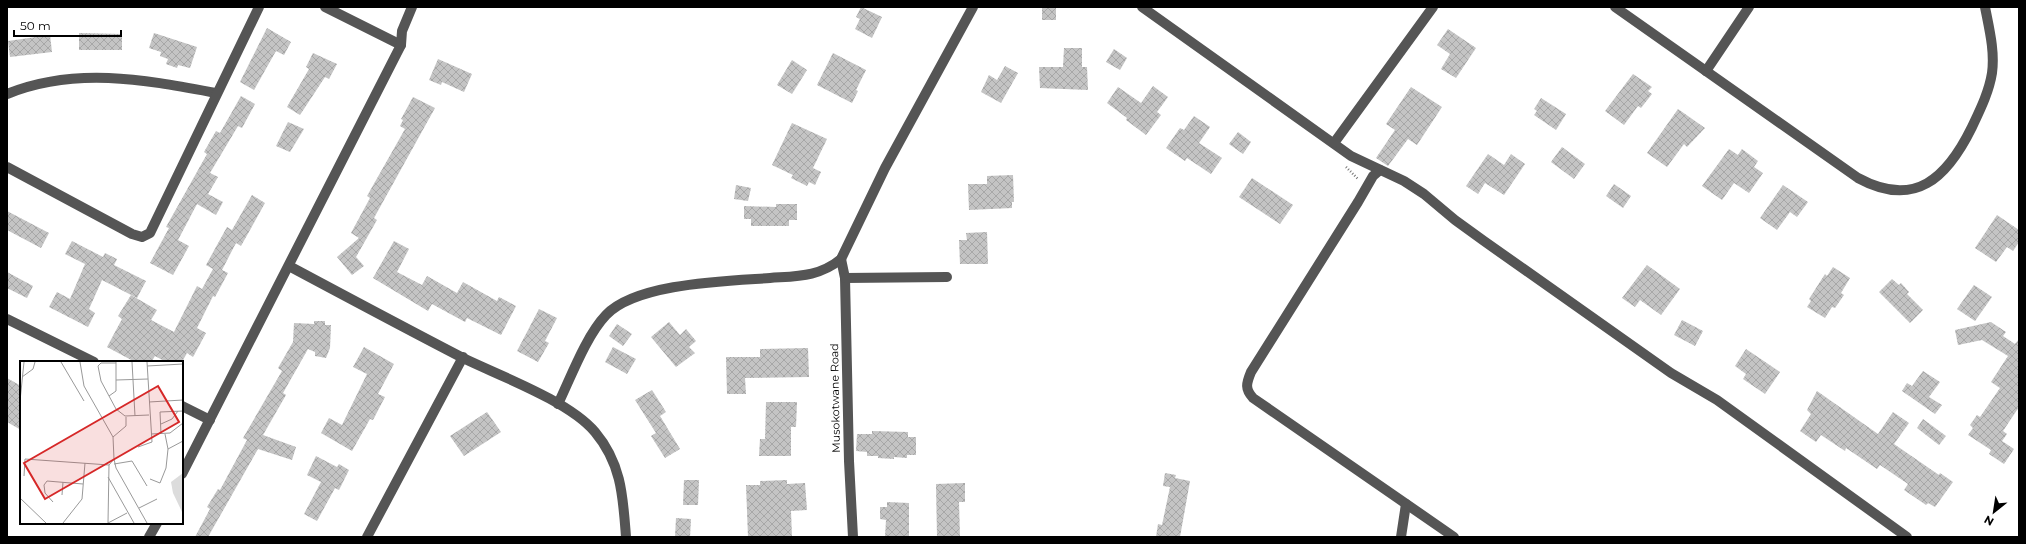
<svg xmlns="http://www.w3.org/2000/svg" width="2026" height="544" font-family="Montserrat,sans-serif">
  <defs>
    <pattern id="building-cross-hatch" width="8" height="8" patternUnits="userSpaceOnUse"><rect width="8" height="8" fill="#c4c4c4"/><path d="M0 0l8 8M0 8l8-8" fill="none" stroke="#a7a7a7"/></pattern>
  </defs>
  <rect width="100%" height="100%" fill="#fff"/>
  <g fill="url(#building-cross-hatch)">
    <path d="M861 7 882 17 872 38 855 29 860 19 856 17Z"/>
    <rect x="1042" y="7" width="14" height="13"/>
    <path d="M267 28 291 42 284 55 276 51 254 90 240 82Z"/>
    <path d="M1448 29 1476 48 1456 78 1441 69 1450 54 1437 45Z"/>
    <path d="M79 33 122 34V50H79Z"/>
    <path d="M154 33 197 47 190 68 178 65 177 68 166 64 168 59 160 56 161 52 149 48Z"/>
    <path d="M50 35 52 52 10 57 8 41Z"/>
    <path d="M1064 48H1082V67H1087L1088 90 1040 88 1039 67H1063Z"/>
    <path d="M1114 49 1127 58 1120 70 1106 62Z"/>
    <path d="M313 53 337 64 329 79 325 77 300 115 287 107 309 69 306 67Z"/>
    <path d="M833 53 866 70 856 90 858 91 852 103 817 85Z"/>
    <path d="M438 59 472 74 464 92 442 82 441 85 429 80Z"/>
    <path d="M792 60 807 70 792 94 777 85Z"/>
    <path d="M1005 66 1018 73 1001 103 981 92 989 75 997 80Z"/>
    <path d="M1633 74 1652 87 1648 91 1652 94 1641 108 1638 106 1624 125 1605 111Z"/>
    <path d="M1153 86 1168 97 1157 112 1161 115 1146 135 1126 120 1127 118 1107 103 1118 87 1141 103Z"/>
    <path d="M1411 87 1442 107 1417 145 1408 139 1388 166 1376 158 1395 130 1386 124Z"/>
    <path d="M241 96 255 104 242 128 238 126 210 173 218 177 208 194 223 202 216 215 197 204 178 240 189 246 173 275 150 263 169 228 166 227 207 154 204 152 216 131 220 133Z"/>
    <path d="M413 97 435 108 374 218 377 220 356 257 364 266 352 275 337 257 359 238 351 233 370 198 367 196 405 129 400 126 403 120 401 119Z"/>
    <path d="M1541 98 1566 114 1556 130 1534 115 1537 111 1534 109Z"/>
    <path d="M1678 109 1705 128 1687 147 1684 144 1667 167 1647 153Z"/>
    <path d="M1194 116 1210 127 1199 143 1222 158 1211 174 1187 158 1185 161 1166 148 1180 128 1184 130Z"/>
    <path d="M288 122 304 129 290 152 276 146Z"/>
    <path d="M792 123 827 139 813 168 821 172 815 185 809 182 807 186 791 178 793 175 772 165Z"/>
    <path d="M1238 132 1251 142 1243 154 1229 144Z"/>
    <path d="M1562 147 1585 164 1574 179 1551 162Z"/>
    <path d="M1729 149 1738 155 1742 149 1758 161 1754 167 1763 173 1749 193 1734 183 1722 200 1702 186Z"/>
    <path d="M1488 154 1504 165 1511 154 1525 164 1504 195 1485 183 1478 194 1466 186Z"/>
    <path d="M1013 175 1014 202H1012V208L969 210 968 184H987V176Z"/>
    <path d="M1252 178 1293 205 1280 224 1239 197Z"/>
    <path d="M1614 184 1631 196 1623 208 1606 196Z"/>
    <path d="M736 185 751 188 748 201 734 199Z"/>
    <path d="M1783 185 1808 202 1797 217 1790 212 1777 230 1760 218Z"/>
    <path d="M252 195 265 203 241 246 236 243 222 270 228 273 215 297 213 296 197 328 206 333 193 357 187 353 182 362H166L155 356 151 362H135L107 347 122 319 118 316 131 295 157 310 151 320 174 332 197 286 202 289 213 269 206 265 227 227 232 230Z"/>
    <path d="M776 204H797V220H789V226H751V219H744V206L776 207Z"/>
    <path d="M7 211 49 233 41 248 7 230Z"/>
    <path d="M1997 215 2019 230V242L2013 251 2007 247 1996 262 1975 248Z"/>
    <path d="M987 232 988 264H960L959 240H967L966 233Z"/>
    <path d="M72 241 103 257 105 253 117 259 114 265 146 281 137 298 102 280 89 309 95 313 88 327 49 307 57 292 70 299 85 264 65 254Z"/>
    <path d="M394 241 409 249 397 272 422 285 427 276 457 293 463 282 497 301 499 297 516 306 501 335 467 318 465 322 432 304 428 311 373 278Z"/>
    <path d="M1647 265 1680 289 1661 315 1640 300 1635 307 1622 298Z"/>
    <path d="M1833 267 1850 278 1841 293 1844 295 1835 308 1832 307 1825 318 1807 307 1811 301 1809 299 1825 274 1827 276Z"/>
    <path d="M7 272 33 286 27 298 7 288Z"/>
    <path d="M1892 279 1899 285 1901 283 1909 292 1907 294 1923 310 1910 323 1879 292Z"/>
    <path d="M1974 285 1992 297 1975 321 1957 309Z"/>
    <path d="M539 309 557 318 545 341 549 343 538 362 517 351Z"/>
    <path d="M1682 320 1703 331 1695 346 1674 335Z"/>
    <path d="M314 321H325V325H331L330 348 326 358 315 356V352L308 349 283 393 286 395 263 435 296 447 292 460 258 449 208 537H195L210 509 207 507 218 489 220 490 247 440 243 438 282 371 278 368 293 342 294 323 314 324Z"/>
    <path d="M669 322 680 335 686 329 696 341 689 347 695 353 676 367 651 337Z"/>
    <path d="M1991 322 2006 332 2003 336 2015 344 2019 339V407L2003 431 2007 434 2002 441 2014 449 2004 464 1989 454 1991 450 1968 435 1973 428 1970 425 1977 415 1980 417 2000 388 1991 382 2008 356 1982 340 1958 345 1955 330Z"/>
    <path d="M617 324 632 334 623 346 609 336Z"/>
    <path d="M364 347 394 364 378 394 385 397 373 420 370 419 352 451 321 433 329 418 342 425 367 374 353 367Z"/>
    <path d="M613 347 636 359 627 374 605 362Z"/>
    <path d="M808 348 809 377 745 378 746 394H727L726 357H760V349Z"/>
    <path d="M1746 349 1780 372 1765 394 1743 379 1746 374 1735 366Z"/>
    <path d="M1923 371 1940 382 1929 397 1942 405 1935 414 1902 391 1907 383 1912 386Z"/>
    <path d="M7 378 21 386V430L7 422Z"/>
    <path d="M652 390 666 412 660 416 680 449 665 458 651 436 656 433 635 400Z"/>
    <path d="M1817 391 1878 434 1893 412 1909 423 1894 444 1939 475 1940 473 1953 482 1935 507 1928 503 1926 505 1904 490 1908 484 1880 465 1877 469 1846 448 1845 451 1821 435 1816 442 1800 431 1811 414 1807 410Z"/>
    <path d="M766 402H797L796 427H791V456H759L760 439H765Z"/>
    <path d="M487 412 501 432 464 456 450 436Z"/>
    <path d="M1923 419 1946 436 1939 445 1917 428Z"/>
    <path d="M872 431 908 432V437H916V455H907V458L894 457V459L878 458V456H867V452L856 451 857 434H872Z"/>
    <path d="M316 456 337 467 339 464 349 470 339 490 335 488 317 521 304 514 321 482 307 475Z"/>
    <path d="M1165 473 1176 475 1175 478 1190 481 1180 537H1156L1158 524 1162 525 1170 487 1163 486Z"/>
    <path d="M684 480H699L698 505H683Z"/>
    <path d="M787 480V484L805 483 807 510 791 511 792 537H748L746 485H760V481Z"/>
    <path d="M965 483V502H959L960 537H937L936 484Z"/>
    <path d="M887 502 909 503V537H885L886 520 880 519V507H887Z"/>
    <path d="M676 518 691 519 690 537H675Z"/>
  </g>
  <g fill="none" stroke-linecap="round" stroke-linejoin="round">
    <path stroke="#777" stroke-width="2.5" stroke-dasharray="1 2" stroke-linecap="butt" d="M1346 167 1358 179"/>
    <g stroke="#555" stroke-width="10">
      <path d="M325 7 401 45"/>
      <path d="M1142 7 1351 156 1404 181 1424 194 1455 220 1484 241 1671 373 1717 400 1907 537"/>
      <path d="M1615 7 1858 178C1915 209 1947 178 1972 127 1980 110 1989 92 1992 73 1995 51 1989 28 1985 7"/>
      <path d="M1706 71 1749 7"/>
      <path d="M7 94C76 66 146 80 216 93"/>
      <path d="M1334 143 1433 7"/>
      <path d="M7 167 132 234 142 237 150 233 259 7"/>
      <path d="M1380 170 1373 176 1358 202 1251 372C1246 384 1245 389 1253 398L1454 537"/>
      <path d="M841 259 845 278 849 461 853 537"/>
      <path d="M289 266C347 297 405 328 463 358 500 376 569 401 595 432 622 464 623 498 626 537"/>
      <path d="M845 278 947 277"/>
      <path d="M7 319 94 362"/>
      <path d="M558 404C571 377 586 336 606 315 636 283 727 281 770 278 797 276 819 277 841 259L885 168 973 7"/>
      <path d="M182 406 210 420"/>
      <path d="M182 474 401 45 402 31 412 7"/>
      <path d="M149 537 157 523"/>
      <path d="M367 537 463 357"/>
      <path d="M1401 537 1406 504"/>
    </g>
  </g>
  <g text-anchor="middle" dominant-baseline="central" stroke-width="3.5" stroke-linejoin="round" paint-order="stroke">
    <g font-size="11" fill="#000" stroke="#fff">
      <text transform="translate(835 398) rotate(-91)">Musokotwane Road</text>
    </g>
  </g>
  <g transform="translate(20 361)">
    <rect width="163" height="163" fill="#fff"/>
    <path d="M163 112V153L153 132 151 121Z" fill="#dcdcdc"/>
    <path fill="none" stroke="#999" stroke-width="1" d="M41 1 64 40M60 1 64 25 93 76 94 98 89 104M112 1 115 55M96 2H81L78 5 81 20 96 48 105 55 129 54M127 5 163 3M2 16 13 8 15 1M96 19 128 18M89 35 96 30V1M0 40 4 1M129 41 163 39M141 63 152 58 158 50M131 73 150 72 163 62M141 73 140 51 163 50M93 76 106 65V56M118 86 132 81 127 1M148 88 163 80M94 98 96 107 127 162M94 103 112 100 127 125M4 115 5 98 89 104M88 116 114 162M130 118 140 122 146 107 148 88 145 73M42 134 43 121M0 137 26 162M33 141 25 132 24 124 27 120 63 123M119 147 137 138M43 162 62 138 65 102M88 162 89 104M88 162 107 152"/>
    <path fill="#d62828" fill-opacity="0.15" stroke="#d62828" stroke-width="2" d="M138 25 159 61 25 138 4 102Z"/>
    <rect width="163" height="163" fill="none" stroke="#000" stroke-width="2"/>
  </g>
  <rect width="2026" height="544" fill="none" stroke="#000000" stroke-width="16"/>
  <g transform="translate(1994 512) rotate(210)" stroke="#ffffff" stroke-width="3" paint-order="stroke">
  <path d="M0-3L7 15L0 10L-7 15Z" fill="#000000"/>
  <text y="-6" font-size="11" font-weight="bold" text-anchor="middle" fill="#000000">N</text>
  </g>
  <path d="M14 30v6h107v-6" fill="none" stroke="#000000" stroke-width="2"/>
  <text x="20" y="30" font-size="12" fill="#000000" stroke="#ffffff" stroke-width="3" paint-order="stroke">50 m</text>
</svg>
